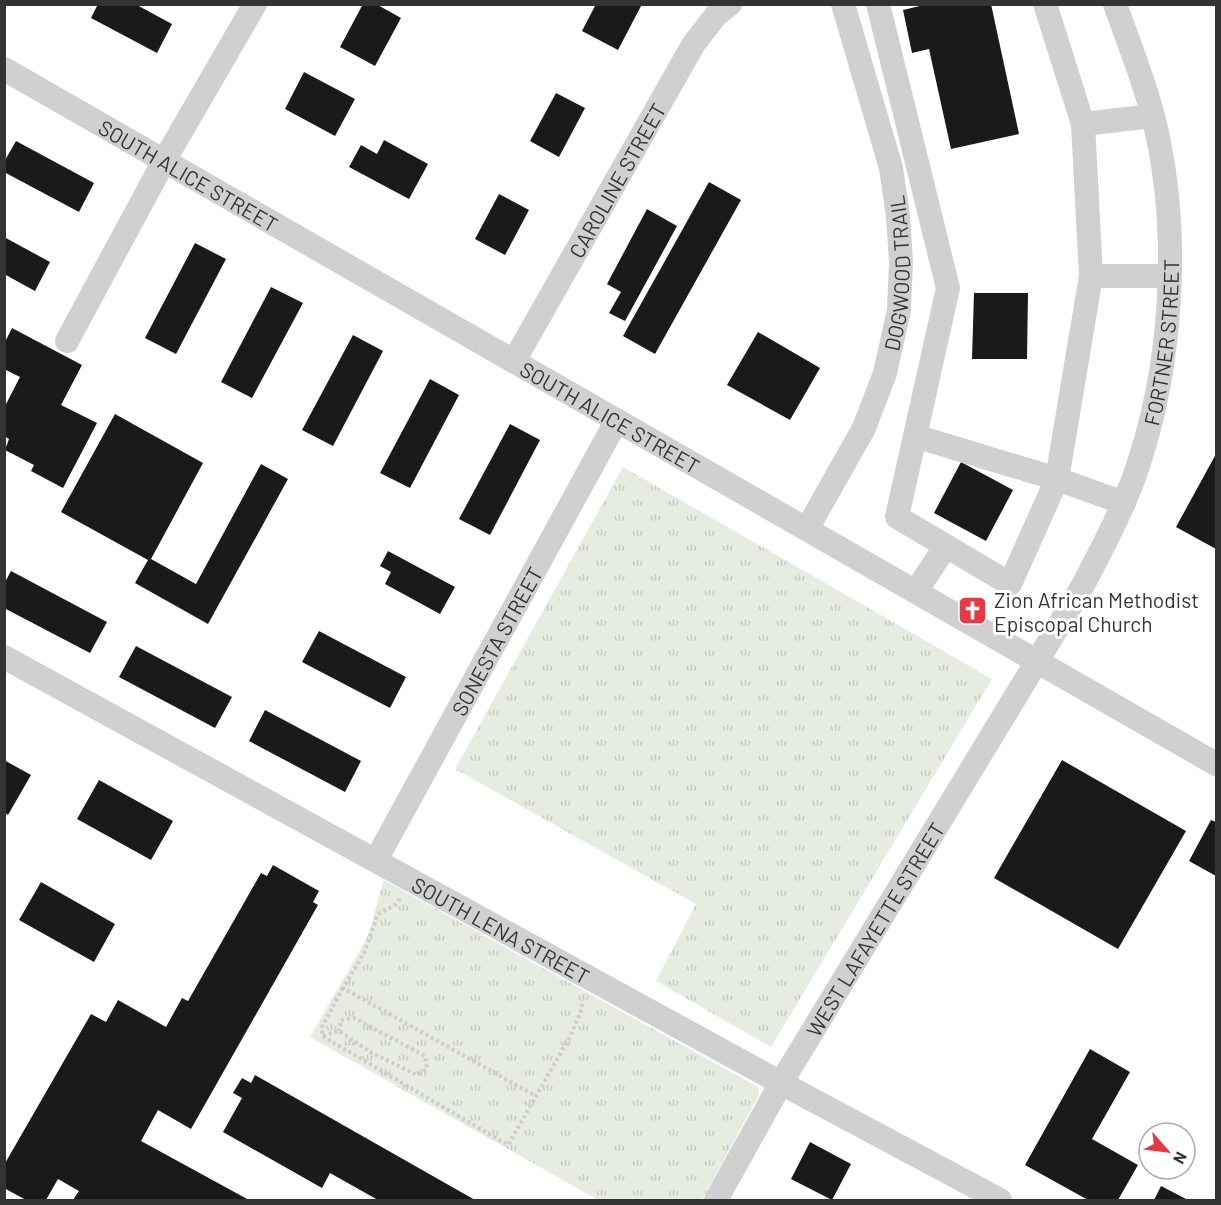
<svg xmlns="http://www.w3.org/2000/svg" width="1221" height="1205" font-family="Barlow,sans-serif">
  <defs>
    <pattern id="park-tufts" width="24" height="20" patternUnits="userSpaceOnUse" patternTransform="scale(1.5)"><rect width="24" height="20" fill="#e6ecdf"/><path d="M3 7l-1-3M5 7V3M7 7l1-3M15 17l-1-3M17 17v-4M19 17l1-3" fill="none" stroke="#c6cbc0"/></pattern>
  </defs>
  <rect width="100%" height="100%" fill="#fff"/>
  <g fill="url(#park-tufts)">
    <path d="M623 467 992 679 771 1047 656 981 696 904 455 769Z"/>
    <path d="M384 880 758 1087 759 1095 702 1200H598L310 1037 367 938C374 919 377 900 384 880Z"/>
  </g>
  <g fill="#1a1a1a">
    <path d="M98 4H135L172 24 157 53 91 18Z"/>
    <path d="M363 4H376L401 18 375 66 340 47Z"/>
    <path d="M596 4H638L641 6 618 50 582 31Z"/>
    <path d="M928 4H991L1019 134 951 149 929 49 912 53 903 10Z"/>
    <path d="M304 72 355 99 335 136 285 109Z"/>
    <path d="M556 93 585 108 559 157 530 141Z"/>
    <path d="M384 140 428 164 409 199 349 167 361 145 377 154Z"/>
    <path d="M16 141 94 183 79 212 4 172V162Z"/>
    <path d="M709 182 741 200 655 354 623 336Z"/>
    <path d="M499 194 529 210 505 255 475 239Z"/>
    <path d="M647 209 677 226 625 321 609 313 621 292 607 284Z"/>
    <path d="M4 237 50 262 35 291 4 274Z"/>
    <path d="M195 243 226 259 176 354 145 338Z"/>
    <path d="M271 287 303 303 252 398 221 382Z"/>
    <path d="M974 293H1028L1027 359H972Z"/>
    <path d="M12 328 82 365 61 405 97 423 63 488 31 471 34 465 5 450 9 439 4 436V408L20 377 4 369V344Z"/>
    <path d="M758 332 820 368 790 420 727 385Z"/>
    <path d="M353 335 383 351 333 446 302 430Z"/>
    <path d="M430 379 459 395 410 488 380 473Z"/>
    <path d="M115 414 203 463 151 559 196 584 261 464 288 479 208 624 135 583 148 560 61 512Z"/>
    <path d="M510 424 540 440 490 535 459 519Z"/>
    <path d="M1216 454V549L1176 527Z"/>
    <path d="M961 462 1013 490 986 541 934 513Z"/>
    <path d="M388 551 455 587 440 614 385 584 391 572 380 566Z"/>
    <path d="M11 571 107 622 90 653 4 608V584Z"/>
    <path d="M319 631 406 677 390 708 302 662Z"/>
    <path d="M136 646 232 697 215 728 119 677Z"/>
    <path d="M265 710 361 761 345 792 249 741Z"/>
    <path d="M4 760 31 775 8 815 4 812Z"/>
    <path d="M1062 760 1186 831 1118 949 994 878Z"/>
    <path d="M99 780 173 821 151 860 77 819Z"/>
    <path d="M1211 820 1216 822V876L1189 861Z"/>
    <path d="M273 865 319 891 313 902 318 905 191 1129 158 1110 141 1141 249 1200H73L79 1191 58 1179 46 1200H26L4 1188V1165L91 1014 106 1022 118 1000 166 1027 182 998 188 1001 261 873 267 876Z"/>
    <path d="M41 882 115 924 94 962 19 920Z"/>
    <path d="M1090 1049 1130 1072 1092 1139 1138 1165 1118 1200H1088L1025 1165Z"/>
    <path d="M255 1075 475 1200H378L330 1173 322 1188 223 1132 242 1098 233 1093 242 1078 251 1083Z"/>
    <path d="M810 1142 851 1164 832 1200 791 1179Z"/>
    <path d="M1161 1186 1188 1200H1154Z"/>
  </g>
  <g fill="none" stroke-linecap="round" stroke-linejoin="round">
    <g stroke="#cdcdcd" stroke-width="4" stroke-dasharray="3 3" stroke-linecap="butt">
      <path d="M400 899 395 905 378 914 364 953 343 988 536 1096"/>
      <path d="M343 988 322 1027V1036L508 1145 571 1035 582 1008V1000"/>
      <path d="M323 1036 339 1031 372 1053 417 1075 427 1069 425 1056 354 1018 341 1020 339 1031"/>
    </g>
    <g stroke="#d0d0d0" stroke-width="24">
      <path d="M878 4 948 288 897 517 1010 584 1057 479 1091 276 1083 124 1045 4"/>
      <path id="s1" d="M4 69 1216 764"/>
      <path d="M1083 124 1153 116"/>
      <path d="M1091 276H1168"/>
      <path d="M67 341 164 161 255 4"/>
      <path id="s2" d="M514 361 693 45 716 15 730 4"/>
      <path d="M915 436 1057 479 1124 503"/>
      <path id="s3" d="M807 529 864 428 885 373 899 310 901 262 898 216 891 168 843 4"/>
      <path d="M916 591 946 546"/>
      <path id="s4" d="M4 657 781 1083 1000 1200"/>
      <path id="s5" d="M376 860 617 420"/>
      <path id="s6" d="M716 1200 781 1083 1082 587C1101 551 1119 517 1133 480 1173 370 1182 230 1153 116 1143 78 1128 41 1115 4"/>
    </g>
  </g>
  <defs>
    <symbol id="church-square" viewBox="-11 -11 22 22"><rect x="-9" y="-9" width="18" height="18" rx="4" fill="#e63946" stroke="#fff"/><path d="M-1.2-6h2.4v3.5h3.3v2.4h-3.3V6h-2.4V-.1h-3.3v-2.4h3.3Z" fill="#fff"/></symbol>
  </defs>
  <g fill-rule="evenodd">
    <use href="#church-square" x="956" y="594" width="33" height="33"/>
  </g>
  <g text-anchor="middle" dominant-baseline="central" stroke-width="6" stroke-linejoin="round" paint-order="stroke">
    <g font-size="21" fill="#333" stroke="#fff">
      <text stroke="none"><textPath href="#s1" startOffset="213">SOUTH ALICE STREET</textPath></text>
      <text stroke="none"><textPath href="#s2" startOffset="208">CAROLINE STREET</textPath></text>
      <text stroke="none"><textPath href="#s3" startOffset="276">DOGWOOD TRAIL</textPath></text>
      <text stroke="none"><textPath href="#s6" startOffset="974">FORTNER STREET</textPath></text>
      <text stroke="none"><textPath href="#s1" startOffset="699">SOUTH ALICE STREET</textPath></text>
      <text stroke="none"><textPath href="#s5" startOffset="250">SONESTA STREET</textPath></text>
      <text stroke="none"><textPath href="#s4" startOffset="567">SOUTH LENA STREET</textPath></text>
      <text stroke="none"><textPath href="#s6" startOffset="314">WEST LAFAYETTE STREET</textPath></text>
    </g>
    <g font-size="21" fill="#333" stroke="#fff" text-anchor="start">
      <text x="994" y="599">Zion African Methodist<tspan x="994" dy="24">Episcopal Church</tspan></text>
    </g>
  </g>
  <rect width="1221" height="1205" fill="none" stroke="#333333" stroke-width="12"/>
  <g transform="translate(1167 1151) rotate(118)"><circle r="28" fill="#ffffff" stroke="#adadad" stroke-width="1.5"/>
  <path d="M0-4.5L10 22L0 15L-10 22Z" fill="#e63946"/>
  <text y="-9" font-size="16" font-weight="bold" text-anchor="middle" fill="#333333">N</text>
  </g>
</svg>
